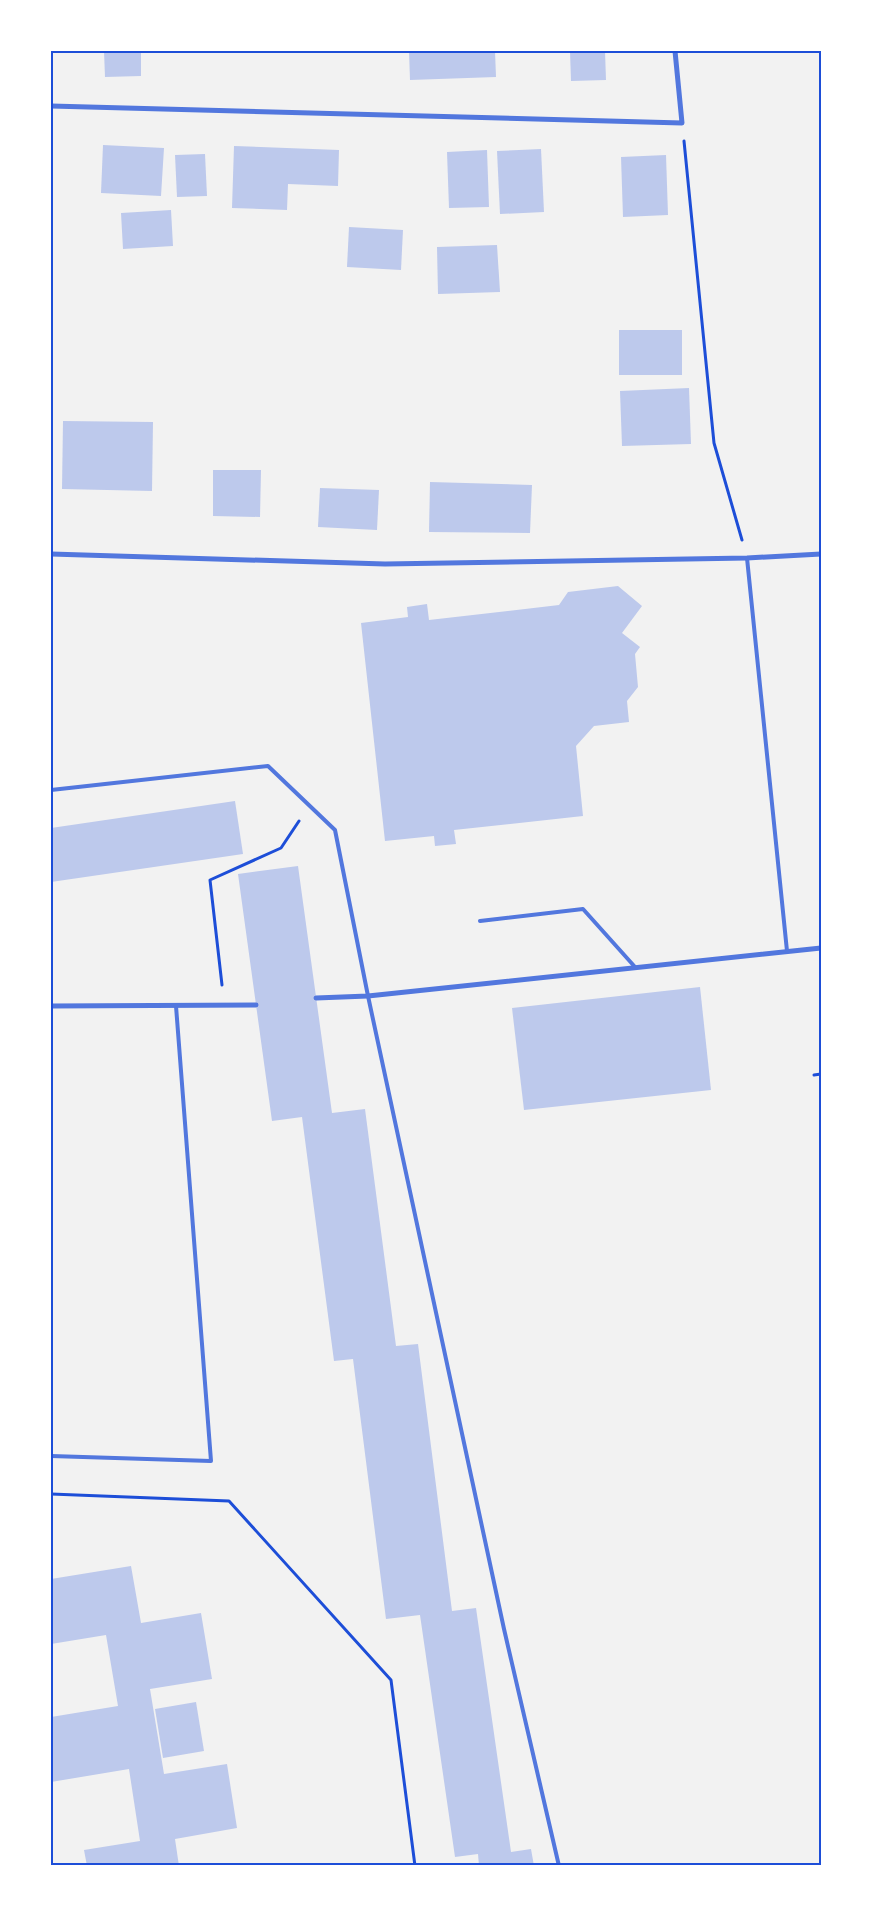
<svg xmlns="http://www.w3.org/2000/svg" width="872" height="1917" font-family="Inter,sans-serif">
  <rect width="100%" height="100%" fill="#f2f2f2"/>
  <g fill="#bdc9ec">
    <path d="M104 51H141V76L105 77Z"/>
    <path d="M409 51H495L496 77 410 80Z"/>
    <path d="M570 51H605L606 80 571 81Z"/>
    <path d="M103 145 164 148 161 196 101 193Z"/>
    <path d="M234 146 339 150 338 186 288 184 287 210 232 208Z"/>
    <path d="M541 149 544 212 500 214 497 151Z"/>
    <path d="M487 150 489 207 449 208 447 152Z"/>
    <path d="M205 154 207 196 177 197 175 155Z"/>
    <path d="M666 155 668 215 623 217 621 157Z"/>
    <path d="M171 210 173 246 123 249 121 213Z"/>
    <path d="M349 227 403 230 401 270 347 267Z"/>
    <path d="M497 245 500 292 438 294 437 247Z"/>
    <rect x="619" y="330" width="63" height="45"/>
    <path d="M689 388 691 444 622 446 620 391Z"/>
    <path d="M63 421 153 422 152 491 62 489Z"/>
    <path d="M213 470H261L260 517 213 516Z"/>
    <path d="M430 482 532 485 530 533 429 532Z"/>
    <path d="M320 488 379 490 377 530 318 527Z"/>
    <path d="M618 586 642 606 622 633 640 647 635 654 638 687 627 701 629 722 594 726 576 746 583 816 454 830 456 844 435 846 434 836 385 841 361 623 408 617 407 607 427 604 429 620 559 605 568 592Z"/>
    <path d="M235 801 243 854 51 882V828Z"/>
    <path d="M298 866 332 1113 365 1109 396 1346 418 1344 452 1611 476 1608 511 1852 531 1849 534 1866H479L478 1854 455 1857 420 1615 386 1619 353 1359 334 1361 302 1117 272 1121 238 874Z"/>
    <path d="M700 987 711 1090 524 1110 512 1008Z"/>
    <path d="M131 1566 141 1623 201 1613 212 1679 150 1689 164 1774 227 1764 237 1828 175 1839 179 1866H87L84 1850 140 1841 129 1769 51 1782V1717L118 1706 106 1635 51 1644V1579Z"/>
    <path d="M196 1702 204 1751 163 1758 155 1709Z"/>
  </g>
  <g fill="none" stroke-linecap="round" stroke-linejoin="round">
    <g stroke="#1d4ed8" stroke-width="3">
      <path d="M684 141 714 443 742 540"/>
      <path d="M222 985 210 880 281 848 299 821"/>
      <path d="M814 1075 821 1074"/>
      <path d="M51 1494 229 1501 391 1680 415 1866"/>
    </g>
    <g stroke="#5277de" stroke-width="4">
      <path d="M747 558 787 951"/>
      <path d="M51 790 268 766 335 830 368 996 504 1629 559 1866"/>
      <path d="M480 921 583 909 635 967"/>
      <path d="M51 1456 211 1461 176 1006"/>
    </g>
    <g stroke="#5277de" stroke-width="5">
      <path d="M51 106 682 123 675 51"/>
      <path d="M51 554 385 564 747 558 821 554"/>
      <path d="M316 998 368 996 821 948"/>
      <path d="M51 1006 256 1005"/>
    </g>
  </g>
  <rect width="872" height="1917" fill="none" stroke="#ffffff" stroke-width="105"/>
  <rect x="52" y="52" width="768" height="1812" fill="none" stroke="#1d4ed8" stroke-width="2"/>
</svg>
